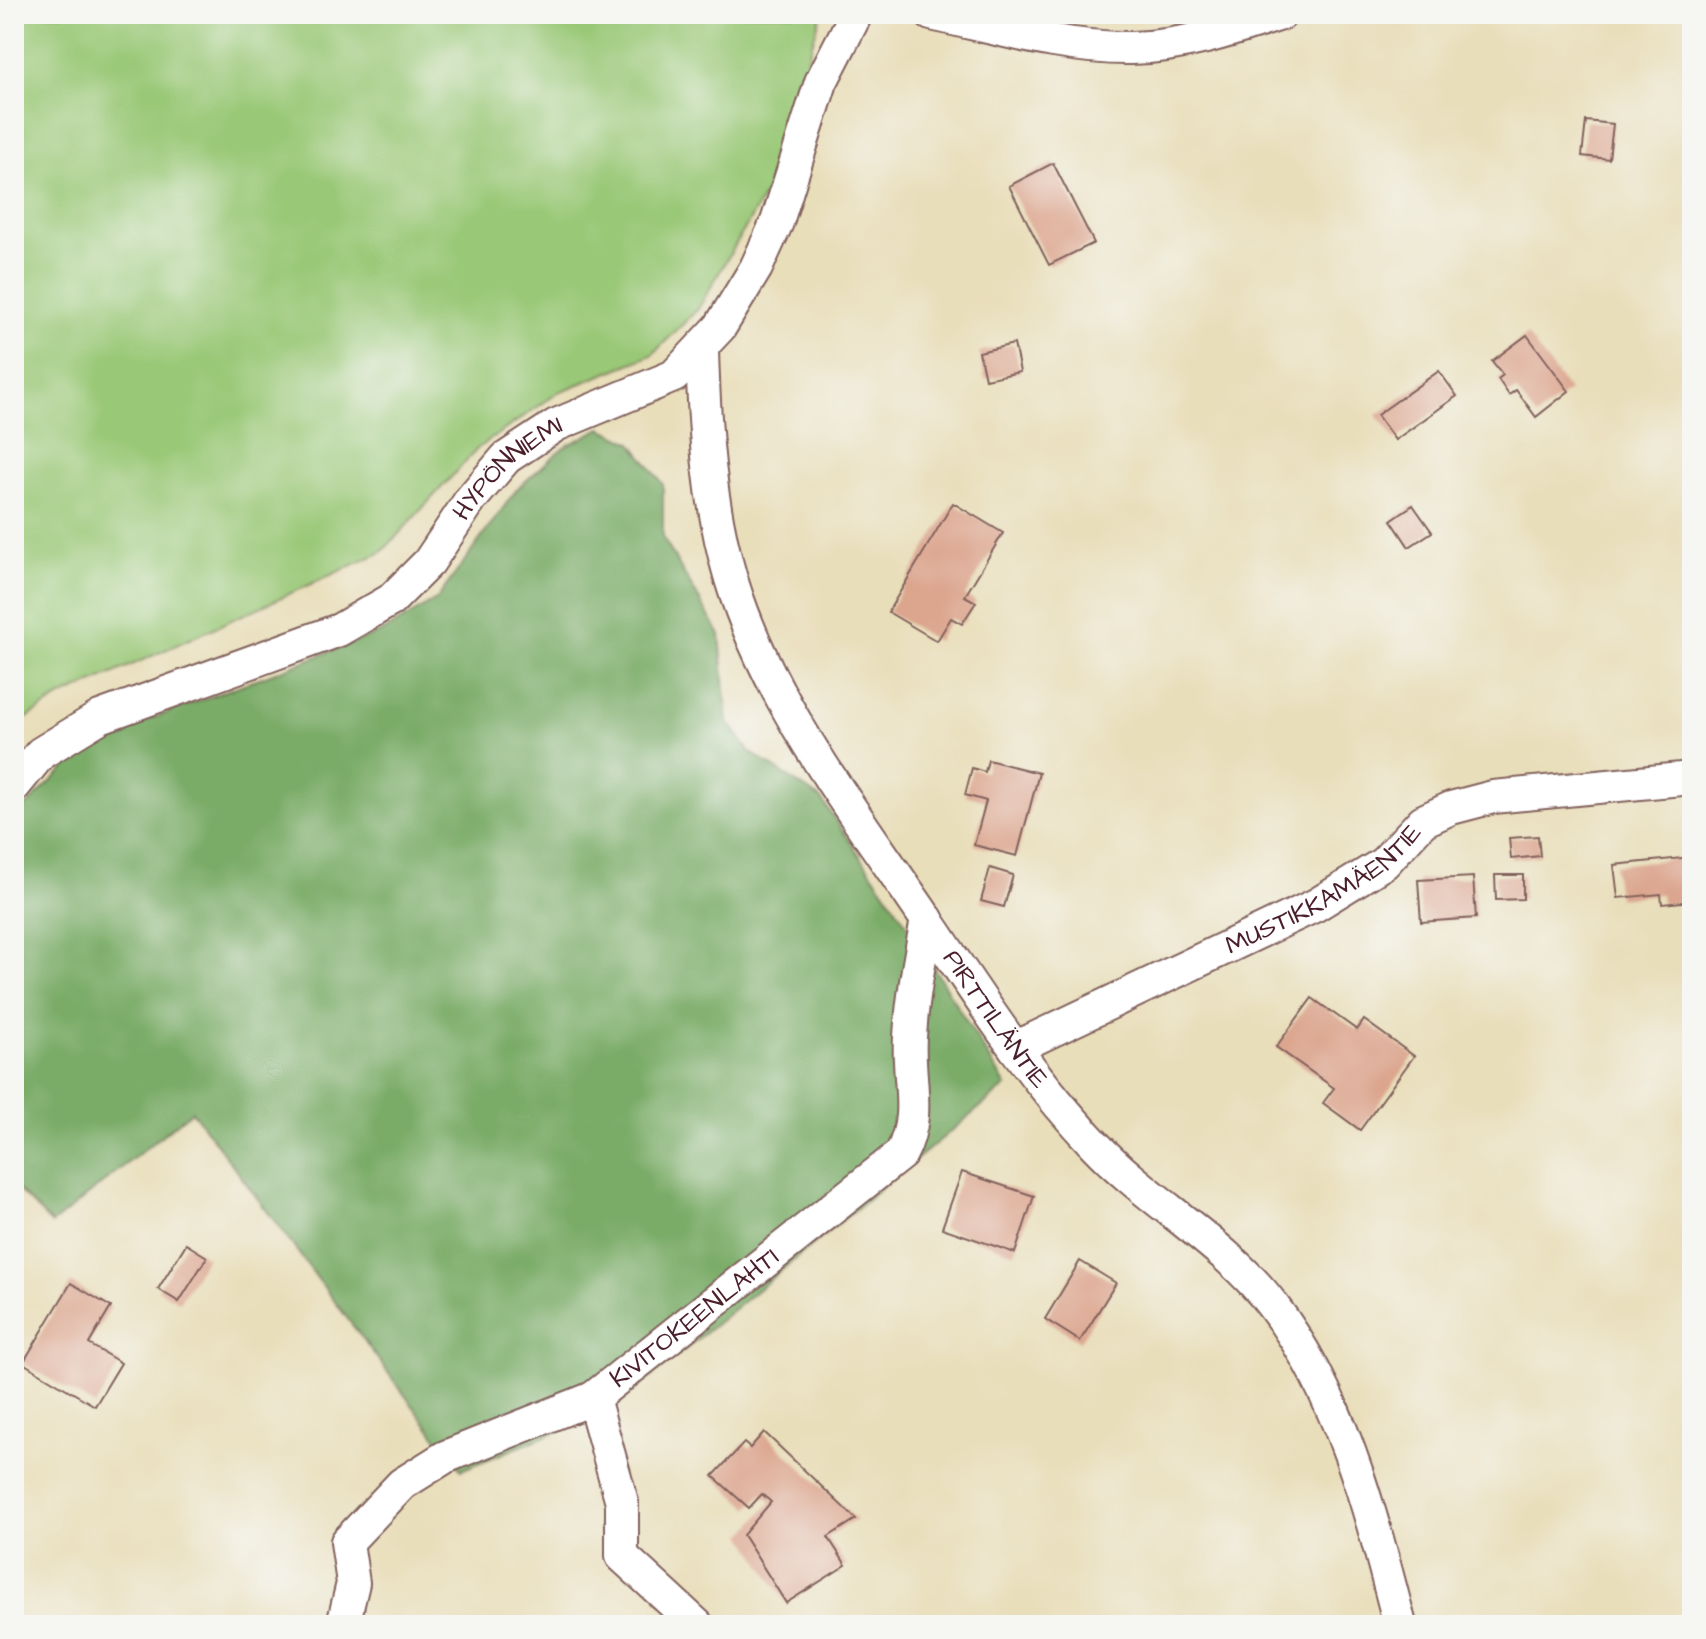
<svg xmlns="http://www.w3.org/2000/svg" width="1706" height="1639" font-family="'Architects Daughter',sans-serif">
  <rect width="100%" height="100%" fill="#f6f6f2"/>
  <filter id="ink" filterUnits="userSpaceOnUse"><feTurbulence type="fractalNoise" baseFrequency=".0125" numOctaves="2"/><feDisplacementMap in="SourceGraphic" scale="16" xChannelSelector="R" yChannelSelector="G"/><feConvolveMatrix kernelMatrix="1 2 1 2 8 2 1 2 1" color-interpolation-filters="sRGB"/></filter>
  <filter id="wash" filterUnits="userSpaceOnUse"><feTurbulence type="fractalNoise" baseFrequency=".006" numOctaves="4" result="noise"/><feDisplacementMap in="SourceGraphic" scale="32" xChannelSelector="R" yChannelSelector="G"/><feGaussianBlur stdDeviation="1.8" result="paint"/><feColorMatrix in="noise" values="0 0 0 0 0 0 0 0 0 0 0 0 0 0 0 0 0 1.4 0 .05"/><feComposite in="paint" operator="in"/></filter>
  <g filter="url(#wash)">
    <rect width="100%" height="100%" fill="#e9deba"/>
    <path fill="#99c876" stroke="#727450" stroke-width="2" d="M14 14H815L821 15 766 192 698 309 652 355 559 392 478 448 382 552 61 697 14 726Z"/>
    <path fill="#7aac67" stroke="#626649" stroke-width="2" d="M601 428 632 443 663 484V538L720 635 728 722 750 752 821 799 907 924 1006 1086 611 1410 461 1470 192 1111 52 1224 14 1186V818L75 758 148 720 382 632 437 599 517 489 564 447Z"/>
    <g id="blocks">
      <g fill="#dca58e">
        <path d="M1586 121 1613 124 1609 159 1582 156Z"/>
        <path d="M1053 163 1094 243 1049 265 1009 186Z"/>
        <path d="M1527 335 1569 391 1536 417 1516 390 1509 395 1498 379 1503 375 1492 361Z"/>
        <path d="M1014 344 1020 372 985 379 979 352Z"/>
        <path d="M1439 371 1457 396 1395 440 1377 415Z"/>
        <path d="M953 503 1003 533 965 596 976 602 962 624 951 618 937 641 888 612Z"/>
        <path d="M1413 505 1432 532 1409 547 1391 520Z"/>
        <path d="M988 760 1039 773 1017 856 974 845 986 801 965 795 972 768 985 772Z"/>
        <path d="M1538 836 1540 856 1511 859 1509 838Z"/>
        <path d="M1692 857V901L1662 904 1661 894 1618 898 1614 865Z"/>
        <path d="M990 868 1013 875 1004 907 981 901Z"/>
        <path d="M1495 875H1523V899L1496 900Z"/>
        <path d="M1473 877 1476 918 1421 922 1418 880Z"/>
        <path d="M1312 998 1357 1030 1364 1020 1414 1056 1360 1130 1323 1103 1334 1088 1276 1047Z"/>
        <path d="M962 1172 1034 1196 1015 1253 942 1228Z"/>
        <path d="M186 1244 207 1257 179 1302 158 1289Z"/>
        <path d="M1080 1261 1116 1283 1080 1341 1045 1319Z"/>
        <path d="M71 1283 111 1307 89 1344 121 1363 95 1406 23 1363Z"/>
        <path d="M764 1432 856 1519 828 1537 846 1565 786 1603 743 1535 771 1502 762 1494 749 1508 713 1476 744 1443 750 1448Z"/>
      </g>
    </g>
  </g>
  <g filter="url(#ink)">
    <use href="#blocks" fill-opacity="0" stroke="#82625d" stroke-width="2"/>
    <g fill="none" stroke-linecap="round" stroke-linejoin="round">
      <defs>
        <g id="minor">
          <path d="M931 14C996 28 1065 49 1131 48 1183 47 1233 30 1281 14"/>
          <path id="s1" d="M702 349C704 426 709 505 731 579 770 707 856 814 929 923 981 1000 1031 1078 1095 1145 1148 1201 1228 1245 1273 1306 1342 1396 1372 1517 1400 1625"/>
          <path id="s2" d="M14 786 41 753 100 717 339 630 391 600 429 562 471 499 506 458 556 425 674 376 720 327 756 268 777 222 821 82 856 14"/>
          <path id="s3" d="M1015 1048 1316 905 1384 863 1423 821 1451 808 1493 797 1692 778"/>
          <path d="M593 1398 622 1502V1556L697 1625"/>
          <path id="s4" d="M343 1625 353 1583 347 1542 402 1484 445 1457 593 1398 901 1154C922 1115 907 1079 910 1037 912 998 920 958 927 919"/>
        </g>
      </defs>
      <use href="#minor" stroke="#82625d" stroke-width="36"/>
      <use href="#minor" stroke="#fff" stroke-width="32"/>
    </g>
  </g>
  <g text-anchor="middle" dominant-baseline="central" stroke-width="7" stroke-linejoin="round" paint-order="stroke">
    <g font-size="26" fill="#4a1f2b" stroke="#f6f6f2">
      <text stroke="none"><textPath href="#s2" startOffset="604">HYPÖNNIEMI</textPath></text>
      <text stroke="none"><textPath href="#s3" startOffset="348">MUSTIKKAMÄENTIE</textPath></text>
      <text stroke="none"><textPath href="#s1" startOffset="748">PIRTTILÄNTIE</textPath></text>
      <text stroke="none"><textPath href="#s4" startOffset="504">KIVITOKEENLAHTI</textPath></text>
    </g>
  </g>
  <rect width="1706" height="1639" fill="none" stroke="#f6f6f2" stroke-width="48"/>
</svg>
